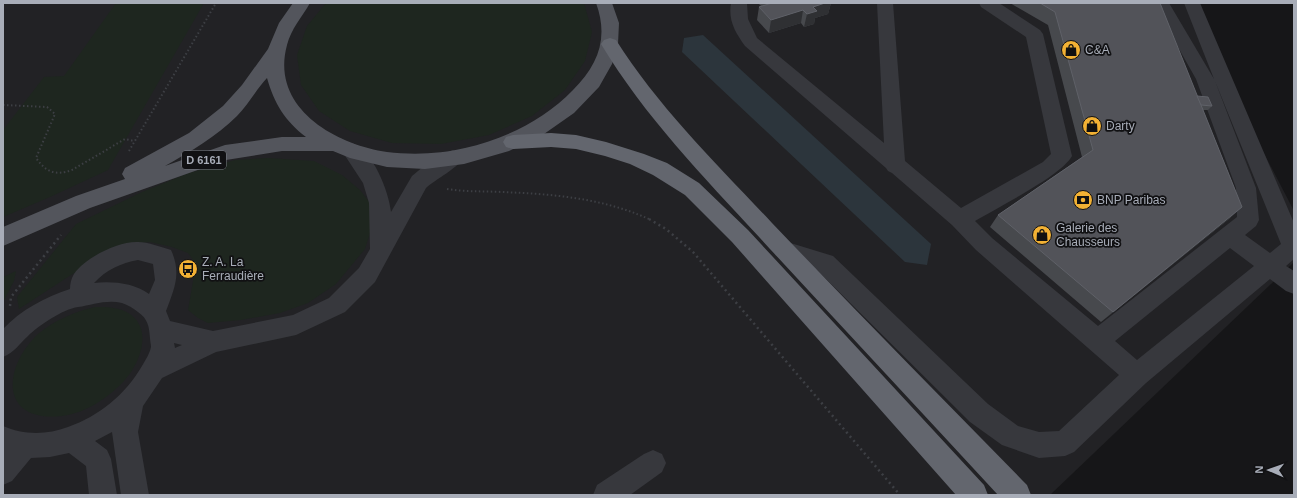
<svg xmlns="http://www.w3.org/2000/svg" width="1297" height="498" font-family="Arial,sans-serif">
  <rect width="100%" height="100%" fill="#161618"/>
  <path fill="#222225" d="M3 3H1186L1294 211V262L1050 495H3Z"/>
  <g fill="#1e261f">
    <path d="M116 3H204L108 170 50 197 3 217V130L44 77 64 76Z"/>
    <path d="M326 3H584L592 32 585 61 565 90 532 116 489 135 441 144 392 143 350 131 319 111 301 85 297 55 307 26Z"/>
    <path d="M268 158 314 161 342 175 360 190 370 203 373 224 365 249 336 284 308 303 280 313 241 320 208 323 198 318 188 310 196 264 188 253 172 247 150 242 126 244 71 275 19 309 17 297 76 224 142 192 189 173 235 160Z"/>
    <path d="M16 271 14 281 3 302V277Z"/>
    <path d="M95 307C107 307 120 307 130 314 153 330 140 364 124 381 108 398 86 413 62 416 0 423 2 368 38 334 55 320 74 312 95 307Z"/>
  </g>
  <path fill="#2c353c" d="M703 35 931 244 927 265 905 262 682 52 684 38Z"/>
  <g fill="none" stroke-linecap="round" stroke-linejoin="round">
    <g stroke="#3d3f44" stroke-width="2" stroke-dasharray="1.5 2.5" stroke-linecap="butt">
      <path d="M3 105 47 107 55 114 36 158C46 172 55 176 72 170L125 139 134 141"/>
      <path d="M129 151 216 3"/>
      <path d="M447 189C465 192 483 191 502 192 552 194 604 198 651 220"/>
    </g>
    <g stroke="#3d3f44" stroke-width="2.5" stroke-dasharray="2 3.5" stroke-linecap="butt">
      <path d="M649 219 666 229 693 252 900 495"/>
      <path d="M10 306 11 297 61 235"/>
    </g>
    <g fill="#37383d" fill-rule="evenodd">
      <path d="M731 3H747L748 19 757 38 884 143 877 3H893L905 161 961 208 1043 162 1051 154 1026 37 981 7 979 3H999L1040 30 1043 34 1072 156C1061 176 998 207 975 221L992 238 1098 326 1237 217 1236 188 1196 79 1153 3H1169L1214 79 1184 3H1200L1294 223V259L1286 266 1294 271V294L1286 291 1270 279 1146 383 1074 452 1065 456 1039 458 1002 445 970 422 817 270 776 256 773 250 776 244 784 241 833 256 988 404 1018 426 1039 432 1059 431 1119 375 976 250 952 225 892 173 888 171 886 168 745 46C735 32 728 20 731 3ZM1215 81 1281 244 1270 253 1245 235 1256 226 1259 220 1256 188ZM1230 248 1254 266 1137 360 1115 341Z"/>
      <path d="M352 143C373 150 389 192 391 212L412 176 424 166 446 153 453 150 460 153 463 158C458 168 436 179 426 188L375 282 345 312 296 335 216 352 162 378 143 406 138 432 149 495H121L112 432 95 441 107 450 111 459 117 495H89L86 466 69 453 50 457 31 458 12 481 3 485V426C23 435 47 435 68 427 99 416 125 395 142 366 145 361 150 353 151 347 151 344 150 341 150 338 149 326 148 319 138 312 133 308 128 305 122 303 107 299 92 305 78 307 63 309 38 326 28 336 19 344 15 352 3 357V329C21 310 45 297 70 289 70 284 71 279 74 274 85 258 118 241 138 242 148 242 161 247 171 250 182 274 174 289 166 311L170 321 213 331 293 315 329 298 359 268 370 249 369 203 363 183 342 151 345 146ZM138 260 153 264 155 280 149 294C134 283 112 281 94 283 106 270 121 263 138 260ZM174 343 182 345 175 348Z"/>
      <path d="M653 450 662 454 666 463 662 472 630 495H593L597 485 644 454Z"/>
    </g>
    <path fill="#53555c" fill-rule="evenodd" d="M293 3H310C302 17 291 29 287 45 270 107 334 144 387 152 412 155 441 154 465 148 505 139 544 120 573 90 598 65 609 38 596 3H612L619 23 618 44 612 64 599 87 574 113 544 134 509 151 464 164 425 169 387 167 350 158 333 151H282L226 160 90 208 3 246V227L76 196 125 179 122 174 125 168 189 133 223 106 242 85 268 49 279 23ZM267 78C274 103 285 121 306 137H282L225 145 165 166C191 151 216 137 237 116 248 105 258 87 267 78Z"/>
    <g fill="#63666e" fill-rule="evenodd">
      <path d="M610 38 616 40C659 108 717 164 772 223 856 311 942 398 1027 485L1031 495H998C919 409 839 324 760 238 702 175 645 117 601 44L604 40Z"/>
      <path d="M551 133 576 135 606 142 644 154 667 163 699 183 748 230 984 485 988 495H956L732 242 685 195 653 175 630 164 605 156 576 149 551 147 513 149 506 147 503 142 506 137 513 135Z"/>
    </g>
  </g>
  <g fill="#47494d">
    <path d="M758 3H831L828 14 815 18 814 24 804 27 801 23 769 33 757 20 759 7 761 6Z"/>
    <path d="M1010 3H1160L1197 96 1212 106 1208 110H1203L1242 207 1229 219 1101 322 990 227 998 215 1082 157 1048 25Z"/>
  </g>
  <g fill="#2f3033">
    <path d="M825 3H831L828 14 815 18 814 24 804 27 807 14 813 7Z"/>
    <path d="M803 10 801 23 769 33 771 20Z"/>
    <path d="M1242 207 1229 219 1101 322 1113 312Z"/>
  </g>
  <g fill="#525359" stroke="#5f6168">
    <path d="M772 3H825L813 7 817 11 807 14 803 10 771 20 759 7Z"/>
    <path d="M1040 3H1160L1242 207 1113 312 998 215 1093 150 1055 12Z"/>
    <path d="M1197 96 1208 97 1212 106 1201 105Z"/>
  </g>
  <defs>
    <symbol id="shop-disc" viewBox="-11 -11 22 22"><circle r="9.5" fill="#f2b134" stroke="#111113"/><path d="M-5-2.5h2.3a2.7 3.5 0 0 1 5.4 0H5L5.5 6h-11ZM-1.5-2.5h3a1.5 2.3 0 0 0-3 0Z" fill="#111"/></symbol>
    <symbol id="bank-disc" viewBox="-11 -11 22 22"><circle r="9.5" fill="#f2b134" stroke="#111113"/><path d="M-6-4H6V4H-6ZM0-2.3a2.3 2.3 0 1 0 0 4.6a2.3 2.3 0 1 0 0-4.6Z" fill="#111"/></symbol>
    <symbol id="bus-disc" viewBox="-11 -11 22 22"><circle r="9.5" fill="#f2b134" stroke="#111113"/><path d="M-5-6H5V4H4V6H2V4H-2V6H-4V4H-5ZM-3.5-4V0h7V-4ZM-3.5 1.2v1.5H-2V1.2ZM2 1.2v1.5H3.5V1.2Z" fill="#111"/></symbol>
  </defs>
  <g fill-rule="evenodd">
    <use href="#shop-disc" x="1060" y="39" width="22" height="22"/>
    <use href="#shop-disc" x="1081" y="115" width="22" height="22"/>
    <use href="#bank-disc" x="1072" y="189" width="22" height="22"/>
    <use href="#shop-disc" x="1031" y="224" width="22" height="22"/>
    <use href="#bus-disc" x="177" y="258" width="22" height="22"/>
  </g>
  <g text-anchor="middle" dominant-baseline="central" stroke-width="3.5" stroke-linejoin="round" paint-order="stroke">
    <rect fill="#111113" stroke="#7b7e86" stroke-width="1" x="182" y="151" width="44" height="18" rx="3"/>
    <g font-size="11" font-weight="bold" fill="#a8adb8">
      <text x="204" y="160">D 6161</text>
    </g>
    <g font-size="12" fill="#a8adb8" stroke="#111113" text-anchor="start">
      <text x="1085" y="50">C&amp;A</text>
      <text x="1106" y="126">Darty</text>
      <text x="1097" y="200">BNP Paribas</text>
      <text x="1056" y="228">Galerie des<tspan x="1056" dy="14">Chausseurs</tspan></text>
      <text x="202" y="262">Z. A. La<tspan x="202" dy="14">Ferraudière</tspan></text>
    </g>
  </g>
  <rect width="1297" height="498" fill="none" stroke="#a8adb8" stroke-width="8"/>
  <g transform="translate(1269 470) rotate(272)" stroke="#111113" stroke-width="3" paint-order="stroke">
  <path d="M0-3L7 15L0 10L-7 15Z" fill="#a8adb8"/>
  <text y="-6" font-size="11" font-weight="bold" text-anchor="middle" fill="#a8adb8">N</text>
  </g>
</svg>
